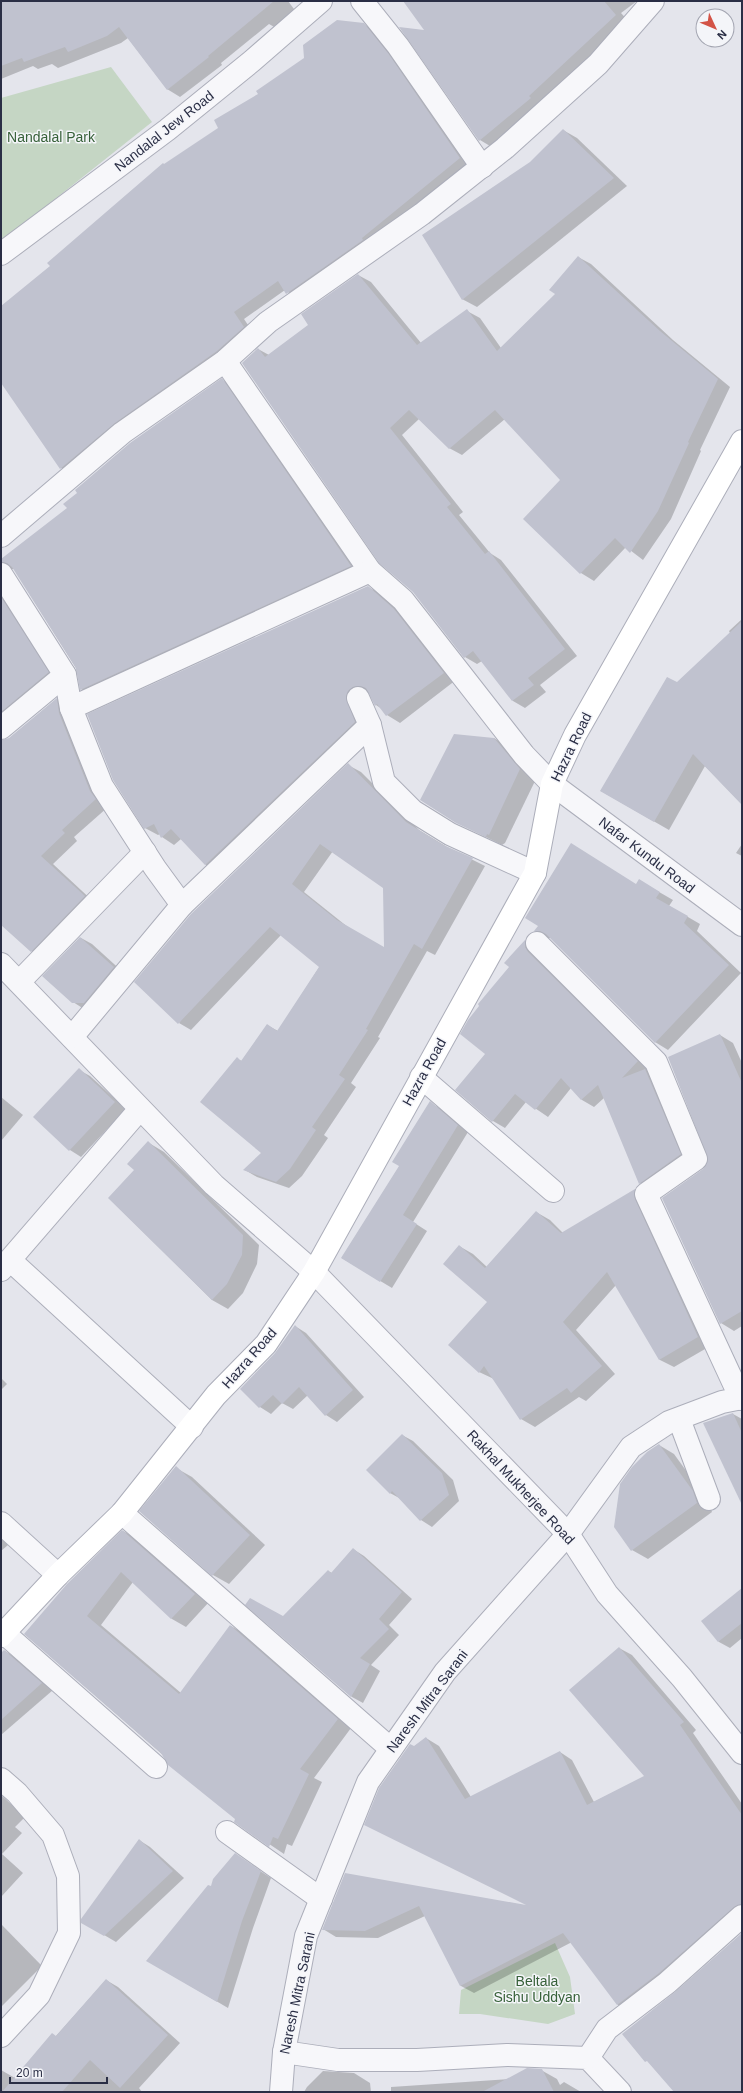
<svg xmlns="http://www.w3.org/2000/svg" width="743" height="2093" font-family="Arial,sans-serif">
  <rect width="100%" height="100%" fill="#e4e5ec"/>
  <g fill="#c5d6c4">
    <path d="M111 67 152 122 1 242V98Z"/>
    <path d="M555 1943 570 1977 575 2014 548 2024 480 2014H459L461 1990Z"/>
  </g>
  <g fill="#0003" fill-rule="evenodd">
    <path d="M1 1H288L297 13 276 28 269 24 221 63 222 65 180 97 167 89 128 38 121 43 58 68 52 64 38 69 33 66 1 79Z"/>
    <path d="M404 1H637L621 13 631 24 495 149 480 140 401 28 426 31Z"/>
    <path d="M363 24 375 31 471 164 298 299 285 290 244 319 254 334 72 475 61 468 10 393 1 372V307L51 266 164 165 220 128 260 94Z"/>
    <path d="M563 130 577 138 627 186 477 307 462 299 531 163Z"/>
    <path d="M578 257 591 264 673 340 730 387 700 450 701 451 671 519 643 560 626 547 594 581 581 573 524 519 562 480 505 419 462 455 449 448 419 419 402 435 463 512 459 515 490 553 501 560 577 656 540 685 546 692 525 708 513 701 482 661 477 664 465 657 258 349 269 355 309 325 358 275 371 282 421 343 467 311 480 318 501 348 556 294Z"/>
    <path d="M222 380 233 386 362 572 92 696 81 689 76 668 14 569H8L1 564V560L68 509Z"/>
    <path d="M1 583 60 680 1 736Z"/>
    <path d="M368 587 381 594 407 617 456 680 400 723 387 715 382 709 376 705 369 693 366 694 367 730 219 872 206 865 181 839 174 845 162 837 160 834 158 835 145 828Z"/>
    <path d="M742 619V804L705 766 669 830 601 791 677 684 730 633 729 631Z"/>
    <path d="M57 699 69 707 108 807 74 837 77 841 53 864 96 904 44 958 31 951 1 923V738L3 741 9 739Z"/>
    <path d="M494 738 510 748 536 779 505 843 502 845 456 822Z"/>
    <path d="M348 765 361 772 419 830 447 847 485 866 435 955 427 951 378 1037 380 1038 351 1083 356 1087 324 1135 328 1138 302 1176 289 1188 257 1177 245 1170 263 1152 237 1059 242 1061 267 1025 278 1031 320 966 281 935 191 1030 179 1023ZM333 851 384 887 385 949 349 928 304 892Z"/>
    <path d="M742 844V856L736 853Z"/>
    <path d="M640 881 673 900 669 906 700 924 697 931 741 973 668 1050 655 1042 551 938H547L535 931 540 926 637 885Z"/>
    <path d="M81 938 92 944 125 974 84 1009 73 1002Z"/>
    <path d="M525 942 537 949 649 1069 647 1071 658 1077 693 1162 652 1190 640 1183 604 1098 594 1107 582 1100 571 1088 548 1117 526 1102 505 1128 493 1121 486 1054 510 967 506 963Z"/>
    <path d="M720 1035 733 1043 742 1063V1326L734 1331 721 1323 704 1170 710 1159Z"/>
    <path d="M79 1070 90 1076 126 1109 81 1157 70 1150 34 1117Z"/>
    <path d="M1 1097 23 1115 1 1141Z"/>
    <path d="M430 1103 441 1109 468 1132 413 1222 427 1231 392 1288 342 1258 400 1166Z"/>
    <path d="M149 1143 164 1152 259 1245 257 1264 243 1293 228 1309 212 1300 109 1198 135 1170Z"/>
    <path d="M635 1190 648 1198 712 1345 674 1367 660 1360 616 1285 576 1330 615 1374 586 1401 579 1397 535 1427 521 1419 494 1379 479 1372 488 1302 459 1246 473 1254 487 1267 536 1212 550 1220 563 1233Z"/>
    <path d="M295 1326 306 1333 364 1397 337 1422 326 1415 308 1395 293 1409 282 1403 271 1414 260 1407 241 1389 276 1353Z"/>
    <path d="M1 1378 7 1384 1 1390Z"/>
    <path d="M733 1414 742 1419V1470Z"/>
    <path d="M402 1435 413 1441 453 1480 459 1501 432 1527 421 1520 401 1499 390 1493Z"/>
    <path d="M659 1445 674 1454 708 1501 712 1512 648 1559 632 1550Z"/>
    <path d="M176 1468 192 1477 265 1545 229 1584 213 1575Z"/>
    <path d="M123 1531 137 1539 209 1602 186 1627 172 1619 133 1582 101 1625 181 1693 231 1626 245 1634 351 1728 314 1778 322 1782 292 1846 287 1844 284 1854 235 1821 236 1819 25 1634Z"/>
    <path d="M1 1537 8 1545 1 1551Z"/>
    <path d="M353 1549 364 1556 412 1599 389 1625 399 1635 371 1665 380 1671 363 1703 352 1697 247 1604 283 1617 328 1571 332 1573Z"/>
    <path d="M742 1590V1638L730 1648 719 1642 703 1621Z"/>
    <path d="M619 1648 632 1655 696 1730 693 1733 742 1804V1918L631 2012 618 2005 572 1942 474 1993 461 1986 425 1916 378 1938 336 1937 323 1929 345 1875 528 1906 414 1747 426 1738 439 1746 471 1797 560 1752 572 1760 594 1802 645 1777Z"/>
    <path d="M5 1651 16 1658 53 1690 1 1735V1654Z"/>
    <path d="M1 1795 25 1817 15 1827 22 1833 2 1854 23 1873 1 1897Z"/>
    <path d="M139 1840 150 1847 184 1878 116 1942 82 1922Z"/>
    <path d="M245 1861 271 1878 253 1928 228 2008 148 1961 211 1888Z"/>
    <path d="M1 1924 42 1966 1 2007Z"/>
    <path d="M106 1980 118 1987 180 2043 139 2088 142 2092H1V2070L15 2078 56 2036Z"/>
    <path d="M541 2070 557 2079 560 2085 564 2082 581 2092H391V2087L510 2079Z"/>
    <path d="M323 2071 354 2073 370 2083 371 2092H304L307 2087Z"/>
  </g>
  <g fill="#c0c2cf" fill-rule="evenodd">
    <path d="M1 1H274L208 56 209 57 167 90 119 27 107 36 68 52 65 47 24 62 22 58 1 66Z"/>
    <path d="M403 1H604L616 15 529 96 531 98 479 141 399 27 424 30Z"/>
    <path d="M337 20 364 23 388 53 460 158 362 238 363 240 286 294 278 281 234 312 244 327 217 351 115 423 60 469 1 383V306L50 266 47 263 163 163 164 164 218 128 214 120 258 94 256 91 304 58 303 45Z"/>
    <path d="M563 129 614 178 462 300 422 235 530 162Z"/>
    <path d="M578 256 660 331 718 379 688 442 689 443 658 511 630 553 615 538 580 574 523 519 560 480 495 410 449 449 409 410 390 428 451 504 447 507 485 554 489 551 565 649 528 678 534 685 512 701 473 651 464 658 413 592 379 563 242 363 258 348 265 357 308 325 301 314 358 274 417 345 467 309 497 351 555 294 549 290Z"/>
    <path d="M222 378 351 566 80 690 76 668 12 567 7 563 1 562V559L67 508 63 504 77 493 75 490 130 443Z"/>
    <path d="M368 586 394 609 444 673 386 716 377 704 375 706 366 688 360 686 353 687 348 691 346 697 355 722 205 865 171 829 161 838 154 824 144 829 113 780 87 714Z"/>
    <path d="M1 597 49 672 1 712Z"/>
    <path d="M742 621V805L693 754 654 822 600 791 667 677 677 682Z"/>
    <path d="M57 698 59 713 90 791 96 799 62 830 65 833 41 856 85 896 31 952 1 925V740L9 738Z"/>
    <path d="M454 734 494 738 520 769 489 835 487 834 486 837 456 823 420 800Z"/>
    <path d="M348 763 406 822 443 845 473 858 422 949 414 944 366 1029 368 1030 339 1075 345 1079 312 1127 316 1130 290 1169 276 1182 243 1170 261 1153 200 1102 237 1057 241 1061 267 1024 277 1031 319 967 270 927 178 1024 134 982 191 914ZM320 844 383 888 384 947 337 920 292 884Z"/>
    <path d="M571 843 636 884 639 879 660 892 656 898 688 916 684 923 729 965 655 1043 546 934 540 931H534L538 926 525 918Z"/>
    <path d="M80 937 114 967 84 1003H72L42 976Z"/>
    <path d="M525 940V947L528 952 638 1061 622 1078 645 1069 681 1154 639 1184 598 1085 581 1100 561 1078 535 1110 515 1094 492 1122 455 1090 485 1054 460 1034 468 1020 479 1006 478 1004 509 967 504 963Z"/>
    <path d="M720 1034 742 1083V1311L720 1324 662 1198 703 1169 708 1159 668 1057Z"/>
    <path d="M79 1068 115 1102 69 1151 33 1117Z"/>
    <path d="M430 1101 458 1125 403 1215 417 1224 380 1282 341 1258 399 1166 392 1162Z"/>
    <path d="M148 1141 243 1235 242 1255 227 1284 212 1300 108 1198 134 1170 127 1164Z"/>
    <path d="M635 1189V1199L698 1337 659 1360 607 1272 563 1322 602 1366 571 1393 567 1388 520 1420 484 1366 479 1373 448 1345 487 1302 443 1264 459 1245 485 1268 536 1211 561 1233Z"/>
    <path d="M295 1325 353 1390 325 1416 299 1387 282 1404 273 1395 259 1408 240 1389 275 1353Z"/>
    <path d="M733 1413 742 1433V1505L703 1423Z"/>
    <path d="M402 1434 442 1473 449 1495 420 1521 392 1491 390 1494 366 1470Z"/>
    <path d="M659 1444 693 1491 697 1503 631 1551 614 1527 620 1484 632 1467 647 1452Z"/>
    <path d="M176 1466 250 1535 212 1576 139 1511Z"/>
    <path d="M122 1530 195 1594 171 1619 121 1572 87 1616 179 1694 230 1625 338 1719 300 1769 309 1774 278 1839 273 1837 269 1847 234 1822 235 1819 168 1765 161 1753 24 1634 67 1584Z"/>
    <path d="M353 1548 402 1592 379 1619 389 1629 360 1658 370 1664 351 1697 245 1605 250 1598 283 1616 328 1570 331 1573Z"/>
    <path d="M742 1588V1623L718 1642 701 1621Z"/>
    <path d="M619 1647 684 1722 680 1725 742 1815V1904L734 1907 659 1973 617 2005 563 1933 460 1986 419 1906 365 1931 322 1930 345 1873 526 1905 364 1825 379 1788 410 1744 414 1746 426 1737 465 1799 560 1751 587 1805 644 1776 569 1690Z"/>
    <path d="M4 1650 42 1683 1 1720V1653Z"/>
    <path d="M139 1839 173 1871 104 1936 81 1923V1919Z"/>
    <path d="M235 1853 261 1871 242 1921 217 2002 146 1961 208 1885 211 1886 213 1879Z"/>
    <path d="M742 1933V2092H674L647 2061 645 2062 622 2034 675 1992Z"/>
    <path d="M106 1979 168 2035 120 2088 90 2060 62 2092H2L52 2033 56 2036Z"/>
    <path d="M527 2068 542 2069 554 2092H482Z"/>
  </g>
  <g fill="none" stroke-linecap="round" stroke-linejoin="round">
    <defs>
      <g id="minor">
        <path d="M362 1 398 46 482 167"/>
        <path d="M1 254 167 130 252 61 321 1"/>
        <path d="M225 361 370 571 403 600 524 755 552 784 742 925"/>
        <path d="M1 536 122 433 225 361 268 322 422 214 505 148 598 64 653 1"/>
        <path d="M1 574 65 675 71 708 370 571"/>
        <path d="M358 698 370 725 384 782 413 811 450 834 535 873"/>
        <path d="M71 708 102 786 155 868 182 905"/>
        <path d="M1 728 65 675"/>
        <path d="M537 943 656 1062 696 1159 646 1194 741 1399"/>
        <path d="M1 964 214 1185 314 1272 568 1534 607 1594 682 1678 742 1753"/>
        <path d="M19 982 145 852"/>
        <path d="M72 1037 182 905 370 725"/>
        <path d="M421 1077 553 1191"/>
        <path d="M10 1260 192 1427"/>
        <path d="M1 1270 140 1109"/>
        <path d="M679 1419 709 1499"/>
        <path d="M122 1513 391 1749"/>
        <path d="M1 1523 58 1575"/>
        <path d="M4 1633 156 1767"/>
        <path d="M1 1779 17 1793 53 1835 68 1876 69 1933 39 1995 1 2036"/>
        <path d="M227 1832 321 1899"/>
        <path d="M284 2052 338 2060H417L507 2055 588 2058 620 2092"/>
        <path d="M588 2058 607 2029 667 1983 742 1916"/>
        <path d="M281 2092 284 2052 306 1936 368 1782 445 1672 568 1534 631 1447 669 1422 722 1402 742 1398"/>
      </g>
      <path id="secondary" d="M1 1636 58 1575 122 1513 216 1395 266 1344 314 1272 535 873 552 784 575 735 742 441"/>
    </defs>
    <use href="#minor" stroke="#acaeba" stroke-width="24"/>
    <use href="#secondary" stroke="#acaeba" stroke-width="24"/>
    <use href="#minor" stroke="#f7f7fa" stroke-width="22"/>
    <use href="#secondary" stroke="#fff" stroke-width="22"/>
  </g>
  <g text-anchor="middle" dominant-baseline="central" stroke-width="3" stroke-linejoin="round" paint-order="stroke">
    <g font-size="14" fill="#2a2e45" stroke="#f4f5f9">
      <text transform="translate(164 131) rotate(-38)">Nandalal Jew Road</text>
      <text transform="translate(571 747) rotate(-64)">Hazra Road</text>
      <text transform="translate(647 855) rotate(37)">Nafar Kundu Road</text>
      <text transform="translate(424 1072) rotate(-61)">Hazra Road</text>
      <text transform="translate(249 1358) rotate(-49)">Hazra Road</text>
      <text transform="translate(521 1487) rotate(47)">Rakhal Mukherjee Road</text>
      <text transform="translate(427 1701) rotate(-53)">Naresh Mitra Sarani</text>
      <text transform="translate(297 1993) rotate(-78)">Naresh Mitra Sarani</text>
    </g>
    <g font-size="14" fill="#376139" stroke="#f4f5f9">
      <text x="51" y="137">Nandalal Park</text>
      <text x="537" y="1981">Beltala<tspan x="537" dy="16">Sishu Uddyan</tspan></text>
    </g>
  </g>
  <rect width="743" height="2093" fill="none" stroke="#2a2e45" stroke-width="4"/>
  <g transform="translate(715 28) rotate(134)"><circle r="19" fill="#f4f5f9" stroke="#a3a5b1"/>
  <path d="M0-3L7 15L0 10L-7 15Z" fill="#d35346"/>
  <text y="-6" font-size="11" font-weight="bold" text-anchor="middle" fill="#2a2e45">N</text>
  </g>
  <path d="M10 2077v6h97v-6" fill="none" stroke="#2a2e45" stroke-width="2"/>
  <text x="16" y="2077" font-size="12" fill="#2a2e45" stroke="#f4f5f9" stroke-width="3" paint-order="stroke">20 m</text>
</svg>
